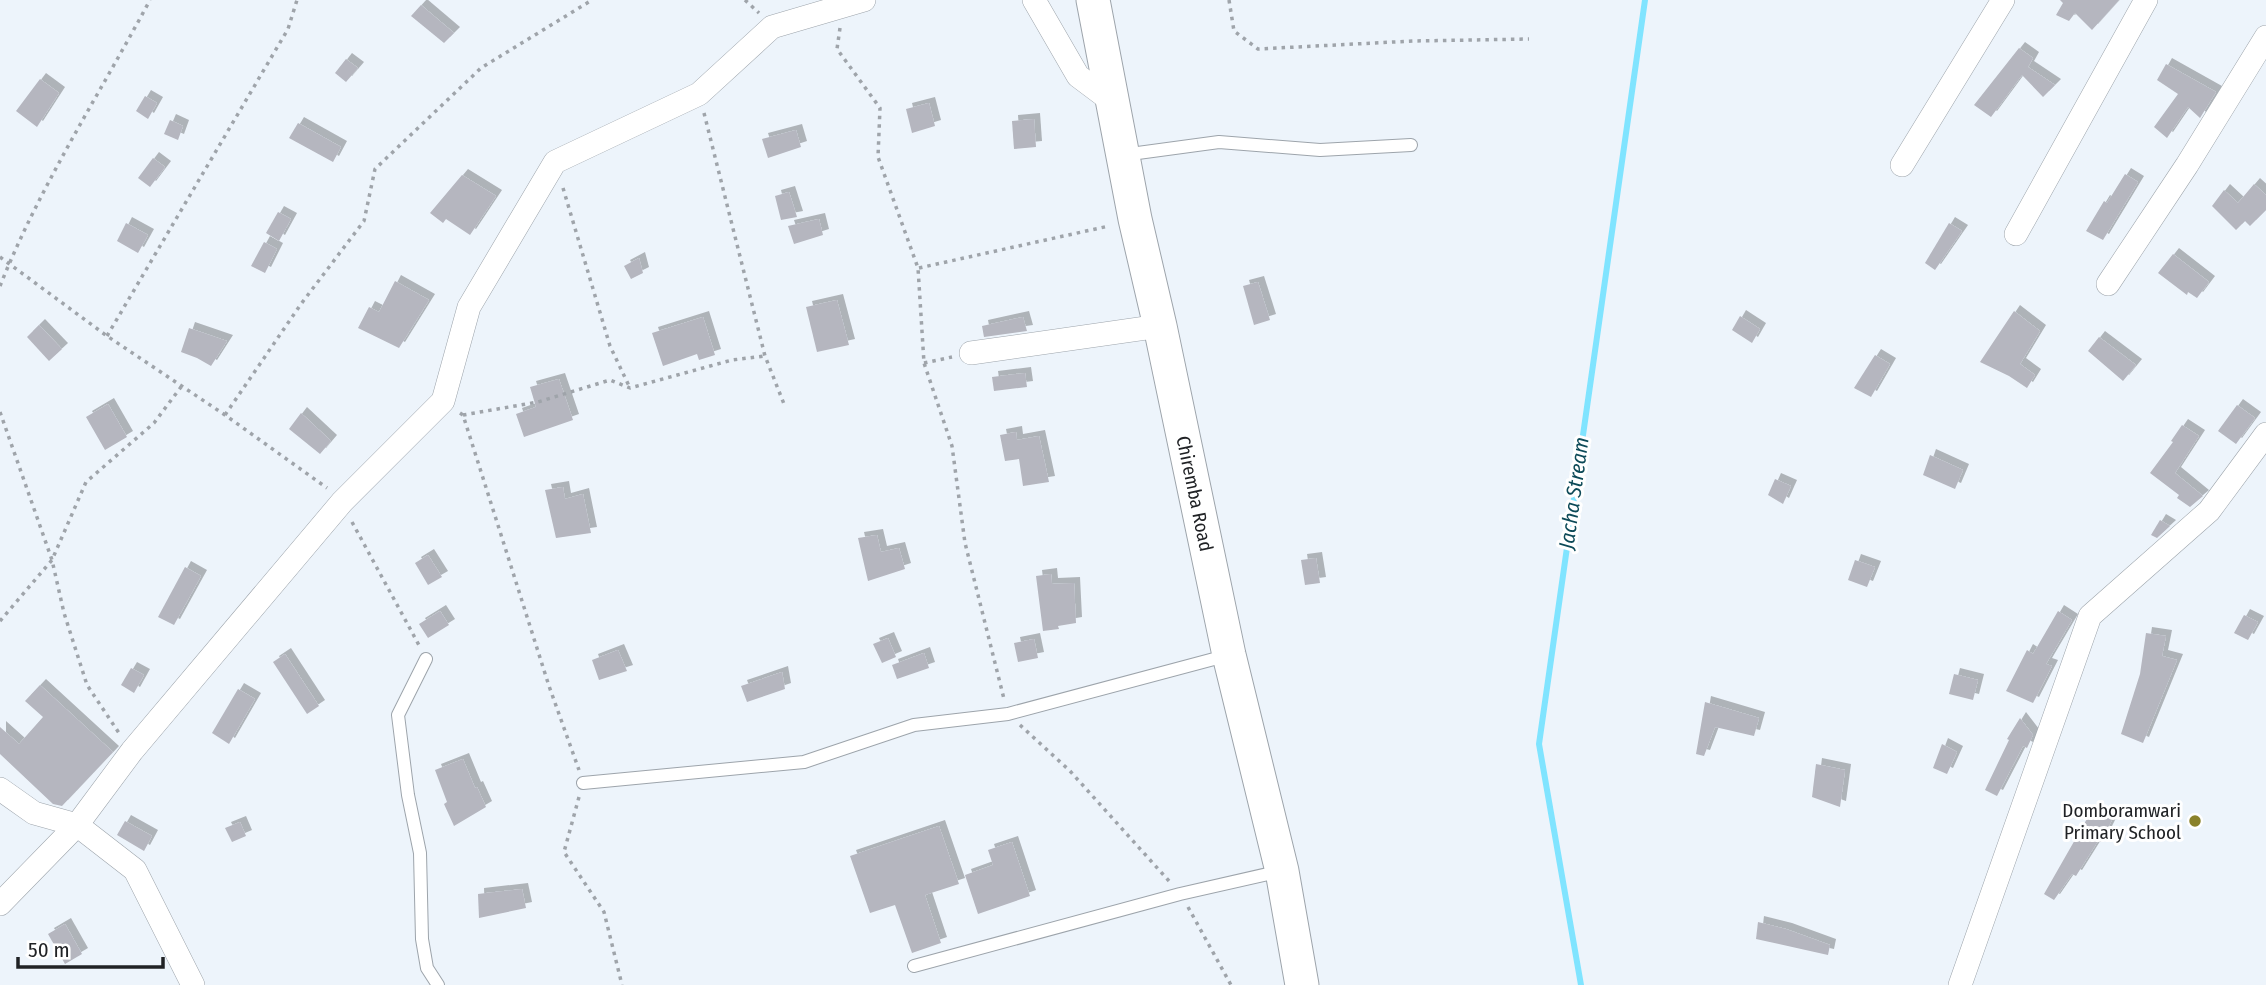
<svg xmlns="http://www.w3.org/2000/svg" width="2266" height="985" font-family="'Fira Sans Condensed',sans-serif">
  <defs>
    <filter id="shadow"><feDropShadow dx="6" dy="-6" stdDeviation="0" flood-color="#0004"/></filter>
  </defs>
  <rect width="100%" height="100%" fill="#edf4fb"/>
  <g fill="none" stroke-linecap="round" stroke-linejoin="round">
    <path stroke="#80e4ff" stroke-width="6" d="M1581 985 1539 744 1645 0"/>
  </g>
  <g fill="#b5b6bf" filter="url(#shadow)">
    <path d="M2060 0H2119L2092 30 2075 13 2069 21 2056 15 2063 3Z"/>
    <path d="M421 5 454 33 444 43 411 16Z"/>
    <path d="M2019 48 2033 58 2028 67 2055 85 2043 97 2022 75 1991 117 1974 105Z"/>
    <path d="M346 59 358 68 346 82 335 73Z"/>
    <path d="M2166 64 2216 92 2200 118 2188 107 2167 138 2154 127 2178 94 2157 80Z"/>
    <path d="M40 79 59 93 37 127 16 111Z"/>
    <path d="M145 96 157 103 148 119 136 111Z"/>
    <path d="M929 103 935 126 912 133 906 109Z"/>
    <path d="M1034 119 1036 147 1014 149 1012 121Z"/>
    <path d="M170 120 183 126 178 140 164 134Z"/>
    <path d="M298 123 341 147 333 162 289 138Z"/>
    <path d="M796 130 801 147 768 158 762 139Z"/>
    <path d="M153 158 165 167 150 187 138 178Z"/>
    <path d="M2125 174 2138 182 2103 240 2086 231 2104 201 2107 203Z"/>
    <path d="M462 175 496 196 470 235 446 219 443 223 430 213Z"/>
    <path d="M2254 184 2266 195V210L2250 226 2245 221 2236 230 2212 206 2224 190 2238 203Z"/>
    <path d="M789 192 797 217 781 220 775 196Z"/>
    <path d="M278 212 291 219 279 241 266 233Z"/>
    <path d="M819 219 823 235 794 244 788 226Z"/>
    <path d="M126 223 148 235 138 253 117 241Z"/>
    <path d="M1949 223 1962 231 1935 270 1925 263Z"/>
    <path d="M264 242 277 249 265 273 251 266Z"/>
    <path d="M2173 254 2209 282 2197 298 2188 292 2187 295 2158 273Z"/>
    <path d="M639 258 643 273 631 279 624 266Z"/>
    <path d="M395 281 429 300 399 348 358 328 369 307 379 312Z"/>
    <path d="M1258 282 1270 320 1254 325 1243 286Z"/>
    <path d="M837 300 849 345 817 352 806 307Z"/>
    <path d="M2014 311 2040 331 2020 364 2035 375 2027 388 2009 376 1980 362Z"/>
    <path d="M1740 316 1760 329 1752 343 1732 330Z"/>
    <path d="M703 317 715 355 699 360 697 354 663 366 652 333Z"/>
    <path d="M1023 317 1027 331 984 337 982 326Z"/>
    <path d="M39 325 62 349 49 361 27 337Z"/>
    <path d="M189 328 227 341 211 366 197 358 181 352Z"/>
    <path d="M2099 337 2136 365 2123 381 2088 351Z"/>
    <path d="M1875 355 1890 364 1871 397 1854 388Z"/>
    <path d="M1025 373 1027 387 994 391 992 377Z"/>
    <path d="M559 379 573 420 524 437 516 414 536 407 530 387Z"/>
    <path d="M108 404 127 437 105 450 86 417Z"/>
    <path d="M2237 405 2255 418 2236 444 2218 431Z"/>
    <path d="M301 413 331 441 320 454 289 429Z"/>
    <path d="M2182 425 2199 436 2175 473 2203 496 2190 507 2177 498 2179 495 2150 473 2173 442 2171 441Z"/>
    <path d="M1016 432 1017 440 1039 436 1049 482 1023 486 1019 459 1005 461 1000 435Z"/>
    <path d="M1930 455 1963 470 1955 489 1923 475Z"/>
    <path d="M1775 479 1791 486 1783 504 1768 495Z"/>
    <path d="M563 487 565 499 583 494 591 533 556 538 545 490Z"/>
    <path d="M2160 520 2170 526 2157 538 2151 535Z"/>
    <path d="M877 535 881 552 899 548 905 569 868 581 858 538Z"/>
    <path d="M428 555 442 577 428 585 415 563Z"/>
    <path d="M1316 558 1320 583 1305 585 1301 560Z"/>
    <path d="M1855 560 1875 567 1867 587 1848 580Z"/>
    <path d="M185 567 201 576 174 625 158 617Z"/>
    <path d="M1051 574 1052 584 1074 583 1076 623 1058 626 1059 629 1043 631 1036 576Z"/>
    <path d="M440 611 449 625 428 638 419 624Z"/>
    <path d="M2058 611 2072 620 2046 664 2052 666 2033 703 2006 691 2027 650 2033 654Z"/>
    <path d="M2244 615 2258 622 2248 640 2234 633Z"/>
    <path d="M2146 633 2166 636 2162 656 2177 660 2143 743 2121 734 2140 674Z"/>
    <path d="M888 638 896 657 882 663 873 644Z"/>
    <path d="M1034 639 1038 658 1018 662 1014 643Z"/>
    <path d="M618 650 627 671 599 680 592 660Z"/>
    <path d="M924 653 929 668 897 679 892 665Z"/>
    <path d="M285 654 319 706 307 714 273 662Z"/>
    <path d="M131 668 144 675 134 693 121 685Z"/>
    <path d="M782 672 785 689 747 702 741 686Z"/>
    <path d="M1954 674 1978 680 1973 700 1949 694Z"/>
    <path d="M40 685 113 752 62 806 53 804 0 754V727L19 744 43 717 25 701Z"/>
    <path d="M238 689 255 699 229 744 212 733Z"/>
    <path d="M1705 702 1759 718 1754 736 1715 727 1704 756 1696 754Z"/>
    <path d="M2020 718 2033 735 2027 748 2023 746 1997 796 1985 790 2009 740 2007 739Z"/>
    <path d="M1942 744 1957 752 1947 774 1933 768Z"/>
    <path d="M463 759 475 788 477 787 486 807 454 826 444 804 447 802 435 770Z"/>
    <path d="M1816 764 1845 770 1840 807 1812 797Z"/>
    <path d="M2092 810 2112 820 2101 842 2098 841 2076 876 2072 874 2054 900 2044 894Z"/>
    <path d="M125 821 152 836 144 851 117 835Z"/>
    <path d="M240 822 246 836 232 842 225 828Z"/>
    <path d="M939 826 959 884 925 895 941 943 912 953 895 905 870 913 850 856Z"/>
    <path d="M1012 842 1030 896 978 914 965 875 993 865 988 850Z"/>
    <path d="M522 889 526 908 479 918 478 894Z"/>
    <path d="M1758 922 1786 929 1830 945 1828 955 1756 939Z"/>
    <path d="M65 924 82 954 65 964 48 934Z"/>
  </g>
  <g fill="none" stroke-linecap="round" stroke-linejoin="round">
    <defs>
      <g id="service">
        <path d="M1123 155 1219 142 1320 150 1411 145"/>
        <path d="M426 659 398 715 408 795 420 853 422 939 427 968 438 985"/>
        <path d="M583 783 804 762 914 725 1008 714 1229 655"/>
        <path d="M914 966 1180 894 1281 871"/>
      </g>
      <g id="minor">
        <path d="M1034 0 1078 76 1110 100"/>
        <path d="M1902 165 2003 0"/>
        <path d="M2016 234 2146 0"/>
        <path d="M2108 284 2187 165 2266 37"/>
        <path d="M971 353 1160 326"/>
        <path d="M0 789 34 813 77 825 135 870 193 985"/>
        <path d="M0 904 77 825 132 751 342 502 443 401 469 307 555 162 699 94 772 27 864 0"/>
        <path d="M1960 985 2090 616 2209 511 2266 434"/>
      </g>
      <g id="secondary">
        <path id="s1" d="M1093 0 1135 219 1160 326 1229 655 1282 871 1302 985"/>
      </g>
    </defs>
    <use href="#service" stroke="#9da4ab" stroke-width="14"/>
    <use href="#minor" stroke="#9da4ab" stroke-width="24"/>
    <use href="#secondary" stroke="#9da4ab" stroke-width="35"/>
    <g stroke="#9fa4aa" stroke-width="3.5" stroke-dasharray="3.5 5" stroke-linecap="butt">
      <path d="M745 0 759 13"/>
      <path d="M1229 0 1234 31 1258 49 1413 41 1529 39"/>
      <path d="M840 28 837 49 880 108 878 157 918 268 924 363 952 446 965 543 1004 699"/>
      <path d="M704 113 765 356 784 404"/>
      <path d="M563 188 610 346 629 386"/>
      <path d="M0 257 107 336 225 415 327 488"/>
      <path d="M919 268 1109 226"/>
      <path d="M0 286C40 186 99 95 150 0"/>
      <path d="M107 336 288 29 297 0"/>
      <path d="M924 363 952 357"/>
      <path d="M0 412 52 560 64 613 87 685 119 733"/>
      <path d="M460 413 463 415 549 686 579 770"/>
      <path d="M225 415 301 304 364 221 375 169 481 68 592 0"/>
      <path d="M463 415 538 402 610 380 630 388 732 360 765 356"/>
      <path d="M352 522 420 647"/>
      <path d="M0 621 52 560 86 482 154 423 181 387"/>
      <path d="M1020 725 1070 771 1169 881"/>
      <path d="M579 797 564 852 604 912 622 985"/>
      <path d="M1188 907 1231 985"/>
    </g>
    <use href="#service" stroke="#fff" stroke-width="12"/>
    <use href="#minor" stroke="#fff" stroke-width="23"/>
    <use href="#secondary" stroke="#fff" stroke-width="33"/>
  </g>
  <circle fill="#8a822a" stroke="#fff" stroke-width="2.5" cx="2195" cy="821" r="7"/>
  <g text-anchor="middle" dominant-baseline="central" stroke-width="6" stroke-linejoin="round" paint-order="stroke">
    <g font-size="19" fill="#202225" stroke="#fff">
      <text stroke="none"><textPath href="#s1" startOffset="504">Chiremba Road</textPath></text>
    </g>
    <g font-size="19" fill="#202225" stroke="#fff" text-anchor="end">
      <text x="2181" y="810">Domboramwari<tspan x="2181" dy="22">Primary School</tspan></text>
    </g>
    <g font-size="21" font-style="italic" fill="#0d4a58" stroke="#fff">
      <text transform="translate(1574 493) rotate(-82)">Jacha Stream</text>
    </g>
  </g>
  <path d="M18 957v10h145v-10" fill="none" stroke="#202225" stroke-width="3.5"/>
  <text x="28" y="957" font-size="21" fill="#202225" stroke="#ffffff" stroke-width="5" paint-order="stroke">50 m</text>
</svg>
